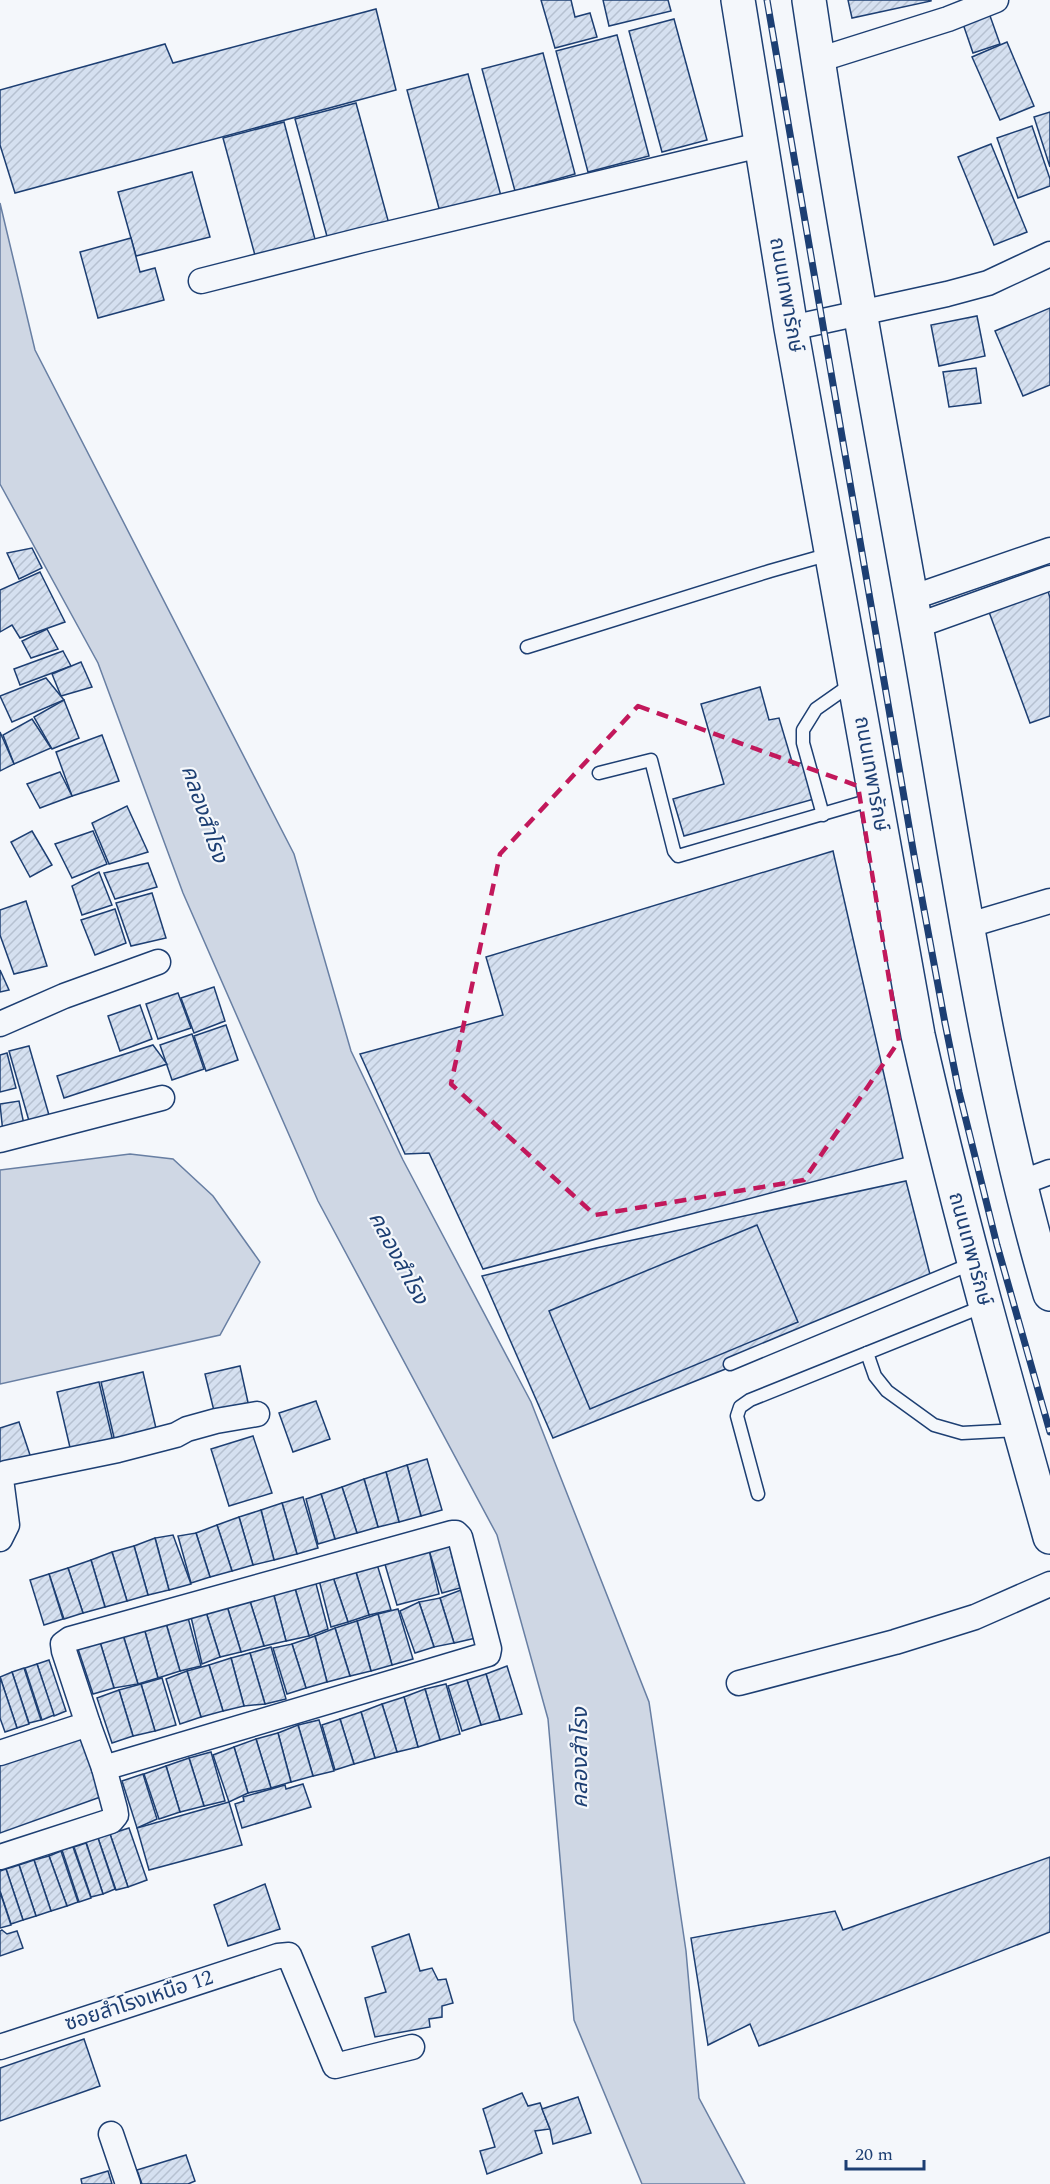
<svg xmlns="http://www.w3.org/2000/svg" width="1050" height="2184" font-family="Spectral,'Noto Sans Thai',serif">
  <defs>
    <pattern id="building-hatch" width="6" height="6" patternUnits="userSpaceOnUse" patternTransform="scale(1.5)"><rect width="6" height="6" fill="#d5e0f0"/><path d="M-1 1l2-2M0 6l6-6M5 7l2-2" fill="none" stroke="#b6c1d1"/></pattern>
  </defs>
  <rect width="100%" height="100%" fill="#f4f7fb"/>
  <g fill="#cfd7e4" stroke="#687fa3" stroke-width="1.5">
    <path d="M0 203 35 350 294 854 351 1051 403 1160 531 1402 649 1702 686 1951 699 2098 745 2184H642L574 2020 548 1719 497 1535 318 1201 183 893 98 663 0 484Z"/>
    <path d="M130 1154 173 1159 213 1196 260 1262 220 1335 0 1384V1170Z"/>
  </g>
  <g fill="url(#building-hatch)" stroke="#1d3f73" stroke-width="1.5">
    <path d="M541 0H571L575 17 590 13 597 37 555 48Z"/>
    <path d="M603 0H668L671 11 609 26Z"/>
    <path d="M848 0H931V1L852 18Z"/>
    <path d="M376 9 396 90 15 193 0 145V90L165 44 173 63Z"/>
    <path d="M989 13 1000 44 973 53 962 21Z"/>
    <path d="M674 19 707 140 662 152 629 31Z"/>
    <path d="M617 35 649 156 588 172 556 51Z"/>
    <path d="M1007 42 1034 106 1000 120 972 57Z"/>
    <path d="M543 53 575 174 515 191 482 69Z"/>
    <path d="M468 74 501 196 440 212 407 90Z"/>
    <path d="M356 103 389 224 328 240 295 119Z"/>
    <path d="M1050 112V167L1034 117Z"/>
    <path d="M284 122 316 243 256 259 223 138Z"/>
    <path d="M1032 126 1050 179V186L1018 198 997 138Z"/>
    <path d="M991 144 1027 232 994 245 958 157Z"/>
    <path d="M192 172 210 237 136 256 118 192Z"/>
    <path d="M131 238 140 272 155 268 164 300 98 318 80 252Z"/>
    <path d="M1050 308V385L1023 396 995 331Z"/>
    <path d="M977 316 985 356 939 366 931 325Z"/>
    <path d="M976 368 981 403 949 407 943 372Z"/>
    <path d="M32 548 42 568 19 579 7 553Z"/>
    <path d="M40 572 65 622 20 638 12 625 0 632V590Z"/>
    <path d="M1048 591 1050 598V716L1030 723 989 612Z"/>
    <path d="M47 629 58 649 31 658 22 641Z"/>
    <path d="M63 651 71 666 20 685 14 669Z"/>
    <path d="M81 662 92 687 61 696 52 674Z"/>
    <path d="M46 678 64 700 12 722 0 696Z"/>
    <path d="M760 687 769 720 779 718 793 765 804 762 814 799 684 836 673 799 724 784 701 704Z"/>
    <path d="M64 700 79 738 52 749 34 717Z"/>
    <path d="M32 719 51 748 14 764 3 735Z"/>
    <path d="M0 732 14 764 0 771Z"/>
    <path d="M102 735 119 781 72 796 56 752Z"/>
    <path d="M60 772 72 796 40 808 27 784Z"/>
    <path d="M127 806 148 852 109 864 92 823Z"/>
    <path d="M32 831 52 865 30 877 11 842Z"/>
    <path d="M93 831 107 864 72 878 55 844Z"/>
    <path d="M833 851 903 1158 483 1269 429 1153 405 1154 360 1054 503 1015 486 957Z"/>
    <path d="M148 863 157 887 115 899 104 873Z"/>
    <path d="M99 872 112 905 82 915 72 886Z"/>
    <path d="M152 893 166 938 131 946 116 903Z"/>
    <path d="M26 901 47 966 14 974 0 935V910Z"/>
    <path d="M115 909 126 943 95 955 81 920Z"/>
    <path d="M0 970 9 990 0 992Z"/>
    <path d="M214 987 225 1021 194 1033 181 998Z"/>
    <path d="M178 993 191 1028 158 1039 146 1004Z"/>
    <path d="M140 1005 152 1039 120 1051 108 1016Z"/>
    <path d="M226 1025 238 1060 206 1071 194 1036Z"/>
    <path d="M192 1034 204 1069 172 1080 160 1045Z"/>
    <path d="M153 1045 167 1064 64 1098 57 1076Z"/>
    <path d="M29 1046 49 1115 29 1121 9 1051Z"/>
    <path d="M7 1053 16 1088 0 1092V1055Z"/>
    <path d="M19 1101 25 1129 3 1133 0 1104Z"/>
    <path d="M906 1181 933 1286 553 1438 482 1276 596 1248Z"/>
    <path d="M757 1225 798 1322 590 1409 549 1311Z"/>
    <path d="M240 1366 249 1407 215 1415 205 1374Z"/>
    <path d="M143 1372 158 1437 116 1446 101 1382Z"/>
    <path d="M99 1382 114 1446 72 1456 57 1392Z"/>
    <path d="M316 1401 330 1439 293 1452 279 1413Z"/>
    <path d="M19 1422 32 1461 0 1468V1428Z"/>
    <path d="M253 1436 272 1493 229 1506 211 1449Z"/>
    <path d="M427 1459 442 1510 421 1516 407 1465Z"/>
    <path d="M407 1465 421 1516 399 1522 386 1472Z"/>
    <path d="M386 1472 399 1522 378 1527 364 1479Z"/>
    <path d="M364 1479 378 1527 357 1533 342 1487Z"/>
    <path d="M342 1487 357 1533 335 1539 321 1494Z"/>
    <path d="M321 1494 335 1539 318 1544 306 1499Z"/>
    <path d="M303 1497 318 1548 297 1554 282 1503Z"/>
    <path d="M282 1503 297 1554 274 1560 261 1510Z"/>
    <path d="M261 1510 274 1560 253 1565 239 1517Z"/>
    <path d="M239 1517 253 1565 232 1571 217 1525Z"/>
    <path d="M217 1525 232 1571 210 1577 196 1533Z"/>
    <path d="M196 1533 210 1577 191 1583 178 1536Z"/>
    <path d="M173 1535 191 1584 169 1590 155 1538Z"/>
    <path d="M155 1538 169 1590 148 1595 134 1546Z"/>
    <path d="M449 1544 460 1588 442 1593 429 1550Z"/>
    <path d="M134 1546 148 1595 127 1601 112 1552Z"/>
    <path d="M429 1550 439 1594 397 1605 384 1561Z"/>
    <path d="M112 1552 127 1601 105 1607 91 1560Z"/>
    <path d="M91 1560 105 1607 83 1613 68 1568Z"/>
    <path d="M376 1561 391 1610 369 1615 355 1569Z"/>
    <path d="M68 1568 83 1613 64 1619 49 1574Z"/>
    <path d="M355 1569 369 1615 348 1622 333 1577Z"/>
    <path d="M49 1574 63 1619 44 1625 30 1580Z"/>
    <path d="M333 1577 348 1622 331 1627 319 1580Z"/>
    <path d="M315 1580 328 1629 309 1636 294 1585Z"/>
    <path d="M294 1585 309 1636 286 1641 273 1592Z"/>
    <path d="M461 1590 476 1638 454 1643 440 1598Z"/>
    <path d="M273 1592 286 1641 264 1646 249 1598Z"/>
    <path d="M249 1598 264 1646 241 1652 227 1606Z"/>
    <path d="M440 1598 454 1643 434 1647 419 1602Z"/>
    <path d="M419 1602 434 1647 415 1653 400 1611Z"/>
    <path d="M227 1606 241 1652 220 1657 206 1612Z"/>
    <path d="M398 1609 413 1659 392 1665 378 1614Z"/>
    <path d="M206 1612 220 1657 202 1664 191 1617Z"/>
    <path d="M187 1614 201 1666 180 1671 165 1620Z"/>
    <path d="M378 1614 392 1665 371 1671 357 1621Z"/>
    <path d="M165 1620 180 1671 158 1678 144 1628Z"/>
    <path d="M357 1621 371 1671 350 1676 335 1628Z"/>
    <path d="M144 1628 158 1678 138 1684 123 1635Z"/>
    <path d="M335 1628 350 1676 327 1682 315 1636Z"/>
    <path d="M123 1635 138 1684 114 1688 100 1642Z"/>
    <path d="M315 1636 327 1682 306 1688 292 1644Z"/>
    <path d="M100 1642 114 1688 93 1694 78 1649Z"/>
    <path d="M292 1644 306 1688 287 1694 273 1648Z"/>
    <path d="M271 1647 286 1699 265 1704 250 1653Z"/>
    <path d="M250 1653 265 1704 244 1706 231 1658Z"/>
    <path d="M231 1658 244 1706 223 1711 209 1665Z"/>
    <path d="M49 1660 66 1711 54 1716 37 1664Z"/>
    <path d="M37 1664 54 1715 42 1720 25 1668Z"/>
    <path d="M209 1665 223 1711 201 1717 187 1671Z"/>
    <path d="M507 1666 522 1714 500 1720 486 1674Z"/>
    <path d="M24 1668 41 1720 29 1723 12 1672Z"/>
    <path d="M187 1671 201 1717 180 1724 166 1679Z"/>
    <path d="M12 1672 29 1724 17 1728 0 1677Z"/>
    <path d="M486 1674 500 1720 481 1725 467 1680Z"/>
    <path d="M0 1677 17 1728 5 1732 0 1718Z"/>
    <path d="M162 1678 176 1725 155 1731 141 1684Z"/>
    <path d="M467 1680 481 1725 462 1731 448 1686Z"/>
    <path d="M141 1684 155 1731 133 1736 119 1690Z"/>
    <path d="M446 1684 460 1734 440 1740 425 1689Z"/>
    <path d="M425 1689 440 1740 418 1747 404 1697Z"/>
    <path d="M119 1690 133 1736 112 1743 97 1698Z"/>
    <path d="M404 1697 418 1747 397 1752 382 1704Z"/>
    <path d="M382 1704 397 1752 375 1758 361 1712Z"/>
    <path d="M361 1712 375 1758 354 1764 340 1719Z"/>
    <path d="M340 1719 354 1764 335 1770 322 1725Z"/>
    <path d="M319 1720 334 1771 313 1776 298 1725Z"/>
    <path d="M298 1725 313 1776 291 1782 278 1733Z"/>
    <path d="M85 1731 106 1795 0 1833V1761Z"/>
    <path d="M278 1733 291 1782 271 1788 256 1739Z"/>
    <path d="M256 1739 271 1788 248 1793 234 1747Z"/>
    <path d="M234 1747 248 1793 229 1802 213 1755Z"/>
    <path d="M211 1752 225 1801 204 1806 189 1758Z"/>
    <path d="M189 1758 204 1806 180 1812 166 1766Z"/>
    <path d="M166 1766 180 1812 159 1819 144 1774Z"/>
    <path d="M143 1774 157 1819 137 1828 122 1781Z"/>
    <path d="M303 1784 311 1807 242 1828 235 1804 244 1801 243 1797 285 1785 286 1789Z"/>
    <path d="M229 1802 242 1845 149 1870 137 1828Z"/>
    <path d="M129 1828 147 1880 128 1887 110 1834Z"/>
    <path d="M110 1834 128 1887 116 1890 98 1838Z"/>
    <path d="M98 1838 115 1889 103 1894 86 1842Z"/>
    <path d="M86 1843 103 1894 91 1897 74 1847Z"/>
    <path d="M73 1847 91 1898 79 1902 62 1850Z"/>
    <path d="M61 1851 78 1902 67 1906 49 1856Z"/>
    <path d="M49 1856 67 1906 51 1911 34 1860Z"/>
    <path d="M1050 1857V1932L759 2046 750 2024 708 2045 691 1938 835 1911 843 1930Z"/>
    <path d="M34 1860 51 1911 36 1916 19 1865Z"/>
    <path d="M19 1865 36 1916 23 1920 6 1869Z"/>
    <path d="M6 1869 23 1920 11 1924 0 1891V1871Z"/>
    <path d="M265 1884 280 1929 228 1946 214 1905Z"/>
    <path d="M0 1892 11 1925 0 1928Z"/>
    <path d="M2 1930 7 1934 17 1931 23 1948 0 1956V1931Z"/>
    <path d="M409 1934 420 1971 432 1968 438 1980 446 1979 453 2003 442 2006V2017L429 2019 430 2027 375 2037 365 1998 386 1992 372 1947Z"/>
    <path d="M84 2039 100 2086 0 2121V2068Z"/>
    <path d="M522 2093 528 2106 540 2103 550 2129 535 2131 542 2153 487 2174 480 2151 495 2147 483 2109Z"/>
    <path d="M578 2097 591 2133 553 2144 550 2129 542 2109Z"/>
    <path d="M186 2155 195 2181 188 2184H142L137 2170Z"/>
    <path d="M108 2171 112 2184H82L81 2179Z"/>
  </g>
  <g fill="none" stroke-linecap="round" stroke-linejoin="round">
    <defs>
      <g id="service">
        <path d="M527 647 770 571 830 554"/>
        <path d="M599 773 651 760 674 851 678 856 874 799"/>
        <path d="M823 815 803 743V730L816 709 853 683"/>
        <path d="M867 1353 875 1376 887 1391 934 1425 962 1433 1019 1430"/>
        <path d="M730 1364 973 1263"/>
        <path d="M758 1494 737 1416 740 1407 750 1400 984 1306"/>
      </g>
      <g id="minor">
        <path d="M818 60 948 19 996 0"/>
        <path d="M201 281 362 240 760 145"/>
        <path d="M791 328 947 294 988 283 1050 254"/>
        <path d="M911 598 1050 550"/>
        <path d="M916 626 1050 578"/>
        <path d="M966 926 1050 901"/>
        <path d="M0 1024 64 996 158 962"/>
        <path d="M0 1140 162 1098"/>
        <path d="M1020 1183 1050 1172"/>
        <path d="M0 1539 7 1525 1 1479 6 1473 118 1450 176 1435 187 1429 216 1421 257 1414"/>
        <path d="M739 1683 895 1642 975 1617 1050 1584"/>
        <path d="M88 1724 104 1768"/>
        <path d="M0 1753 88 1724 64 1651 63 1644 70 1639 452 1533H456L460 1537 489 1649 488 1654 104 1768 115 1809 116 1815 111 1821 0 1857"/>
        <path d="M0 2047 278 1956 289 1955 335 2066 412 2047"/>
        <path d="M111 2134 128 2184"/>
      </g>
      <g id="primary">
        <path d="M738 0 791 328 918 1035C956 1204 1003 1370 1050 1537"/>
        <path d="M809 0C840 209 879 418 916 626 956 851 985 1074 1050 1294"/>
      </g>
    </defs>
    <use href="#service" stroke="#1d3f73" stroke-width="15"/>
    <use href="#minor" stroke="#1d3f73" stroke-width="27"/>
    <use href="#primary" stroke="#1d3f73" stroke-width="36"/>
    <use href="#service" stroke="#f4f7fb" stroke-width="12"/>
    <use href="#minor" stroke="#f4f7fb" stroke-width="24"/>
    <use href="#primary" stroke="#f4f7fb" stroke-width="33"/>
    <defs>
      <path id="rail" d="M767 0 915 861 945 1023 959 1092 997 1245 1050 1432"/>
    </defs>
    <use href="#rail" stroke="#1d3f73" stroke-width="7"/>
    <use href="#rail" stroke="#f4f7fb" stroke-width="4.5" stroke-dasharray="14" stroke-linecap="butt"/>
  </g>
  <path fill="none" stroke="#c2185b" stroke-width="4.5" stroke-dasharray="12 8" stroke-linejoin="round" d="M638 706 858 786 899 1041 804 1180 595 1215 451 1084 500 854Z"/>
  <g text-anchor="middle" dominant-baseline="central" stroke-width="4.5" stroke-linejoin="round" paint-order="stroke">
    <g font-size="21" fill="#1d3f73" stroke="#f4f7fb">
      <text transform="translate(786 295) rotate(80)">ถนนเทพารักษ์</text>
      <text transform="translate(871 774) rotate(80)">ถนนเทพารักษ์</text>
      <text transform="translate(970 1249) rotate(75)">ถนนเทพารักษ์</text>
      <text transform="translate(139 2001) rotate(-18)">ซอยสำโรงเหนือ 12</text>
    </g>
    <g font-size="22" font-style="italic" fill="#1d3f73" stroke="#f4f7fb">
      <text transform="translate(204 814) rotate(71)">คลองสำโรง</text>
      <text transform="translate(398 1258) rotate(62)">คลองสำโรง</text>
      <text transform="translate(580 1758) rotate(-90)">คลองสำโรง</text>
    </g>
  </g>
  <path d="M846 2160v9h78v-9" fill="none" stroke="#1d3f73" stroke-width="3"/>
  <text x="855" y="2160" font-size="18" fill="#1d3f73" stroke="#f4f7fb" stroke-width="4.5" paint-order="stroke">20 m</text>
</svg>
